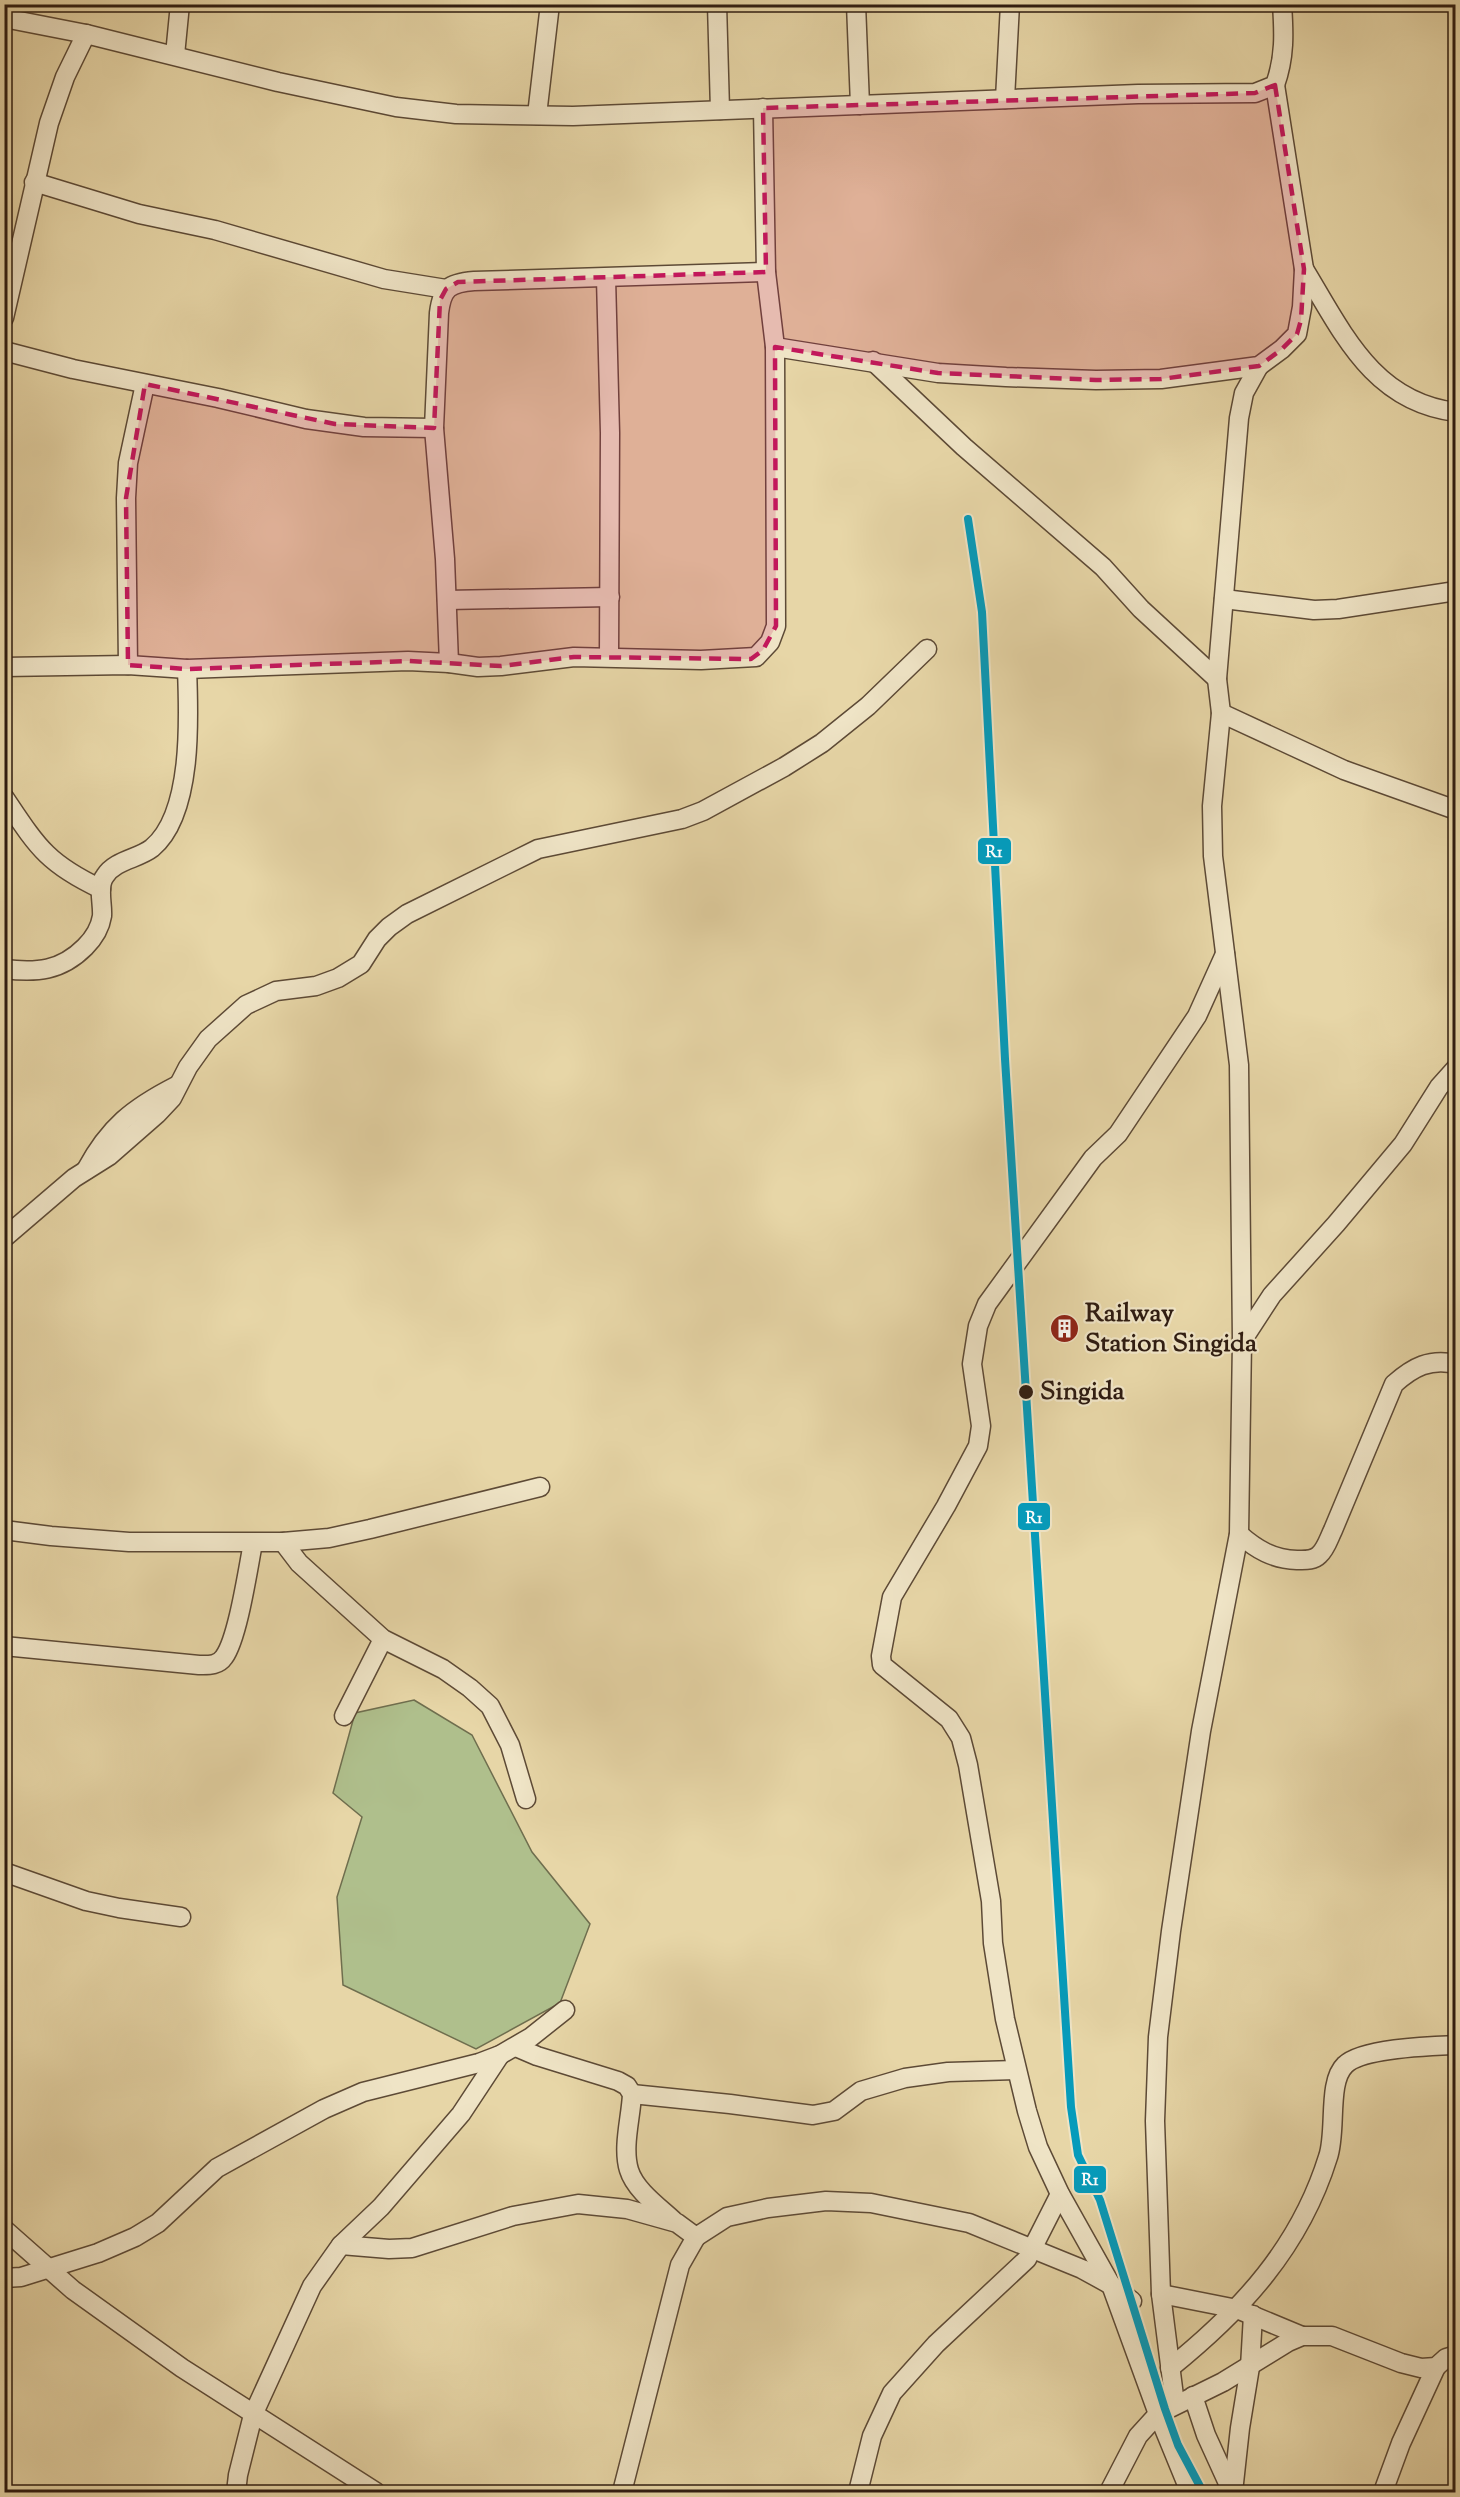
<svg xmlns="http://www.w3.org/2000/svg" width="1460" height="2497" font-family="'Sorts Mill Goudy',serif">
  <rect width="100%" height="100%" fill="#e7d6a7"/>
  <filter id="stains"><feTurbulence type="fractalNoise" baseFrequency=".00333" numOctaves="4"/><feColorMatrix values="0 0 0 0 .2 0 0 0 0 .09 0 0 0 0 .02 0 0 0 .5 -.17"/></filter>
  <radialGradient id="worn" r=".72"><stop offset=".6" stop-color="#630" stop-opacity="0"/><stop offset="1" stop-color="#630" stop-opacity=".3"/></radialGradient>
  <path fill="#afbf8c" stroke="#6f6e4e" stroke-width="1.5" d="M414 1700 472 1735 532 1852 590 1924 560 2003 476 2049 343 1985 337 1897 362 1817 333 1793 355 1713Z"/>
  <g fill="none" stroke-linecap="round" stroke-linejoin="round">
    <defs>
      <g id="minor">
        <path d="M717 4 720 110"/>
        <path d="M856 4 860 105"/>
        <path d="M4 18 86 34 278 82 396 107 456 114 573 116 1138 94 1255 93 1275 85C1285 57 1284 33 1282 4"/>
        <path d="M175 55 180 4"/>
        <path d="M1005 99 1010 4"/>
        <path d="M537 115 550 4"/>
        <path d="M34 182 139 214 215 230 384 279 446 289"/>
        <path d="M1304 269C1343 333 1373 402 1456 412"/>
        <path d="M606 278 610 433 609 657"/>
        <path d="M4 318 49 123 65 77 86 34"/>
        <path d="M775 347 938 373 1006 377 1096 380 1161 379 1259 366 1282 349 1297 334 1302 307 1304 269 1275 85"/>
        <path d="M4 351 73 369 218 398 306 419 364 427 434 428"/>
        <path d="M873 361 964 447 1103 567 1141 609 1217 679"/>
        <path d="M1224 599 1314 610 1338 609 1456 591"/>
        <path d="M447 600 610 597"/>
        <path d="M449 663 445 559 434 428 439 313C442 288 449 283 474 281L766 272"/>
        <path d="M128 665 126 498 128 463 145 384"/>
        <path d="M4 667 128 665 187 669 408 661 449 663 478 667 501 666 574 657 701 660 756 657 770 642 776 626 775 347 766 272 763 108"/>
        <path d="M1221 713 1344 770 1456 810"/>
        <path d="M4 797C37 846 46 863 101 889"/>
        <path d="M4 969C37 973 61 971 85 947 94 938 100 929 102 916 103 904 97 886 105 876 115 860 138 859 152 848 193 814 189 718 187 669"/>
        <path d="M86 1170C109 1127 133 1108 176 1086"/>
        <path d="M4 1238 74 1178 109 1156 157 1114 172 1098 188 1067 208 1039 246 1005 276 991 316 986 338 978 361 964 377 939 389 927 407 914 538 849 682 819 703 811 784 767 822 743 868 706 927 649"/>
        <path d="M1242 1341 1272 1295 1336 1224 1403 1144 1439 1087 1456 1068"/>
        <path d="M4 1530 51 1536 129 1542H283L329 1538 370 1529 540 1487"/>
        <path d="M1239 1534C1257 1550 1273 1559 1297 1560 1305 1560 1313 1561 1319 1555 1326 1549 1329 1538 1333 1530L1394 1384C1413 1367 1430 1358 1456 1364"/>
        <path d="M283 1542 299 1563 383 1639 443 1669 470 1688 490 1706 510 1745 526 1799"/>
        <path d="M4 1646 199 1665C208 1665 218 1666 224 1657 238 1638 248 1568 253 1543"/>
        <path d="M344 1716 383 1639"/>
        <path d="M4 1872 86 1901 119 1908 181 1917"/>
        <path d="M516 2047 537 2056 618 2081 627 2086 632 2094C631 2118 622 2147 629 2170 635 2190 659 2207 673 2220"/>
        <path d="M632 2094 730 2104 813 2115 834 2111 861 2091 905 2078 948 2072 1016 2070"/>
        <path d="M4 2229 73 2290 182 2368 376 2492"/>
        <path d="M341 2245 389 2249 412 2248 513 2216 578 2204 627 2209 677 2223 696 2237 727 2217 768 2208 826 2201 871 2203 969 2223 1082 2269 1111 2285 1132 2301"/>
        <path d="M4 2278 21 2277 98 2253 135 2237 158 2223 217 2168 324 2109 363 2092 479 2063 500 2055 531 2037 565 2010"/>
        <path d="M1161 2294 1237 2309 1302 2336"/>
        <path d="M1170 2368C1242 2310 1300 2247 1328 2157 1337 2131 1327 2082 1345 2065 1362 2048 1431 2046 1456 2045"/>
        <path d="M1193 2396 1206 2435 1232 2492"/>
        <path d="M1175 2404 1161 2294 1155 2121 1158 2037 1171 1931 1201 1731 1239 1534 1242 1341 1239 1065 1213 856 1212 806 1221 713 1217 679 1239 418 1244 393 1259 366"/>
        <path d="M236 2492 238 2475 253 2415 312 2286 341 2245 381 2207 461 2114 500 2055"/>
        <path d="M622 2492 680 2265 696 2237"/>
        <path d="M858 2492 872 2436 892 2393 936 2344 1027 2259 1060 2194"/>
        <path d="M1109 2492 1138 2436 1158 2414 1223 2382 1288 2342 1302 2336H1332L1401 2363 1421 2368 1436 2367 1446 2358 1456 2355"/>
        <path d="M1190 2492 1158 2414 1111 2285 1060 2194 1038 2147 1027 2111 1005 2019 993 1943 991 1901 968 1765 961 1738 949 1719 882 1665 881 1656 892 1597 946 1506 978 1446 981 1426 972 1364 978 1326 987 1304 1093 1158 1118 1134 1197 1016 1225 954"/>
        <path d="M1233 2492 1240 2428 1250 2367 1253 2315"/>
        <path d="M1383 2492 1401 2443 1436 2367"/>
      </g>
    </defs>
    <use href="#minor" stroke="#5d4a36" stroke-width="21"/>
    <use href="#minor" stroke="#efe4c6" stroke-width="18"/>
    <defs>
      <path id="rail-1" d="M968 519 982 612 1005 1059 1071 2107 1078 2155 1100 2200 1165 2409 1178 2445 1203 2492"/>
    </defs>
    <use href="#rail-1" stroke="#efe4c6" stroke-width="12"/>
    <use href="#rail-1" stroke="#059bbb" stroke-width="8"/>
  </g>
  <path fill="#c2185b" fill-opacity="0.2" stroke="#c2185b" stroke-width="4.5" stroke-dasharray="12 8" stroke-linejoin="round" d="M1275 85 1304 269 1301 320 1297 334 1282 349 1259 366 1161 379 1096 380 938 373 775 347 776 626 763 650 751 659 574 657 501 666 408 661 187 669 128 665 126 498 145 384 335 424 434 428 440 300 446 289 458 282 766 272 763 108 1255 93Z"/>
  <defs>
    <symbol id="building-disc" viewBox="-11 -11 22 22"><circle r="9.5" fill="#8f2418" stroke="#efe4c6"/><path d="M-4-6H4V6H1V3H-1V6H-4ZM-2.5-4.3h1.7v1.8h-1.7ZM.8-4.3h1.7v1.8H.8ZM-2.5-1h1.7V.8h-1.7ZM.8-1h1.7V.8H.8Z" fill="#fff"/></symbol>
  </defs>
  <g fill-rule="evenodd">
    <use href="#building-disc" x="1048" y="1312" width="33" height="33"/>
  </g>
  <circle fill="#2f1c11" stroke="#efe4c6" stroke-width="2" cx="1026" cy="1392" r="8"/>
  <g text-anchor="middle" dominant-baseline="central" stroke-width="4.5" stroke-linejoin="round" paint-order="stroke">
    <g font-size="26" font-weight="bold" fill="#2f1c11" stroke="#efe4c6" text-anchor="start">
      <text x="1085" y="1314">Railway<tspan x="1085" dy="30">Station Singida</tspan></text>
    </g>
    <g font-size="26" font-weight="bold" fill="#2f1c11" stroke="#efe4c6" text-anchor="start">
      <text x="1040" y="1392">Singida</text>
    </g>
  </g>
  <g stroke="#efe4c6" stroke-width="2">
    <rect x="977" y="837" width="35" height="28" rx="6" fill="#059bbb"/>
    <rect x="1017" y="1502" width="34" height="29" rx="6" fill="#059bbb"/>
    <rect x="1073" y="2165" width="34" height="29" rx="6" fill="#059bbb"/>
  </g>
  <g font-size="16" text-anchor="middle" font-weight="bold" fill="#fff">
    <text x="994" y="857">R1</text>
    <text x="1034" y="1523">R1</text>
    <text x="1090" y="2185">R1</text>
  </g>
  <rect width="1460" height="2497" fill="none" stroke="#e7d6a7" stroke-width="24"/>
  <rect x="6" y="6" width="1448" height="2485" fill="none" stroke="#2f1c11" stroke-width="3"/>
  <rect x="12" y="12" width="1436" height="2473" fill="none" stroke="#2f1c11" stroke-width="1.5"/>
  <rect width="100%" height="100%" filter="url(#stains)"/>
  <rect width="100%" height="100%" fill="url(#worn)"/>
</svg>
